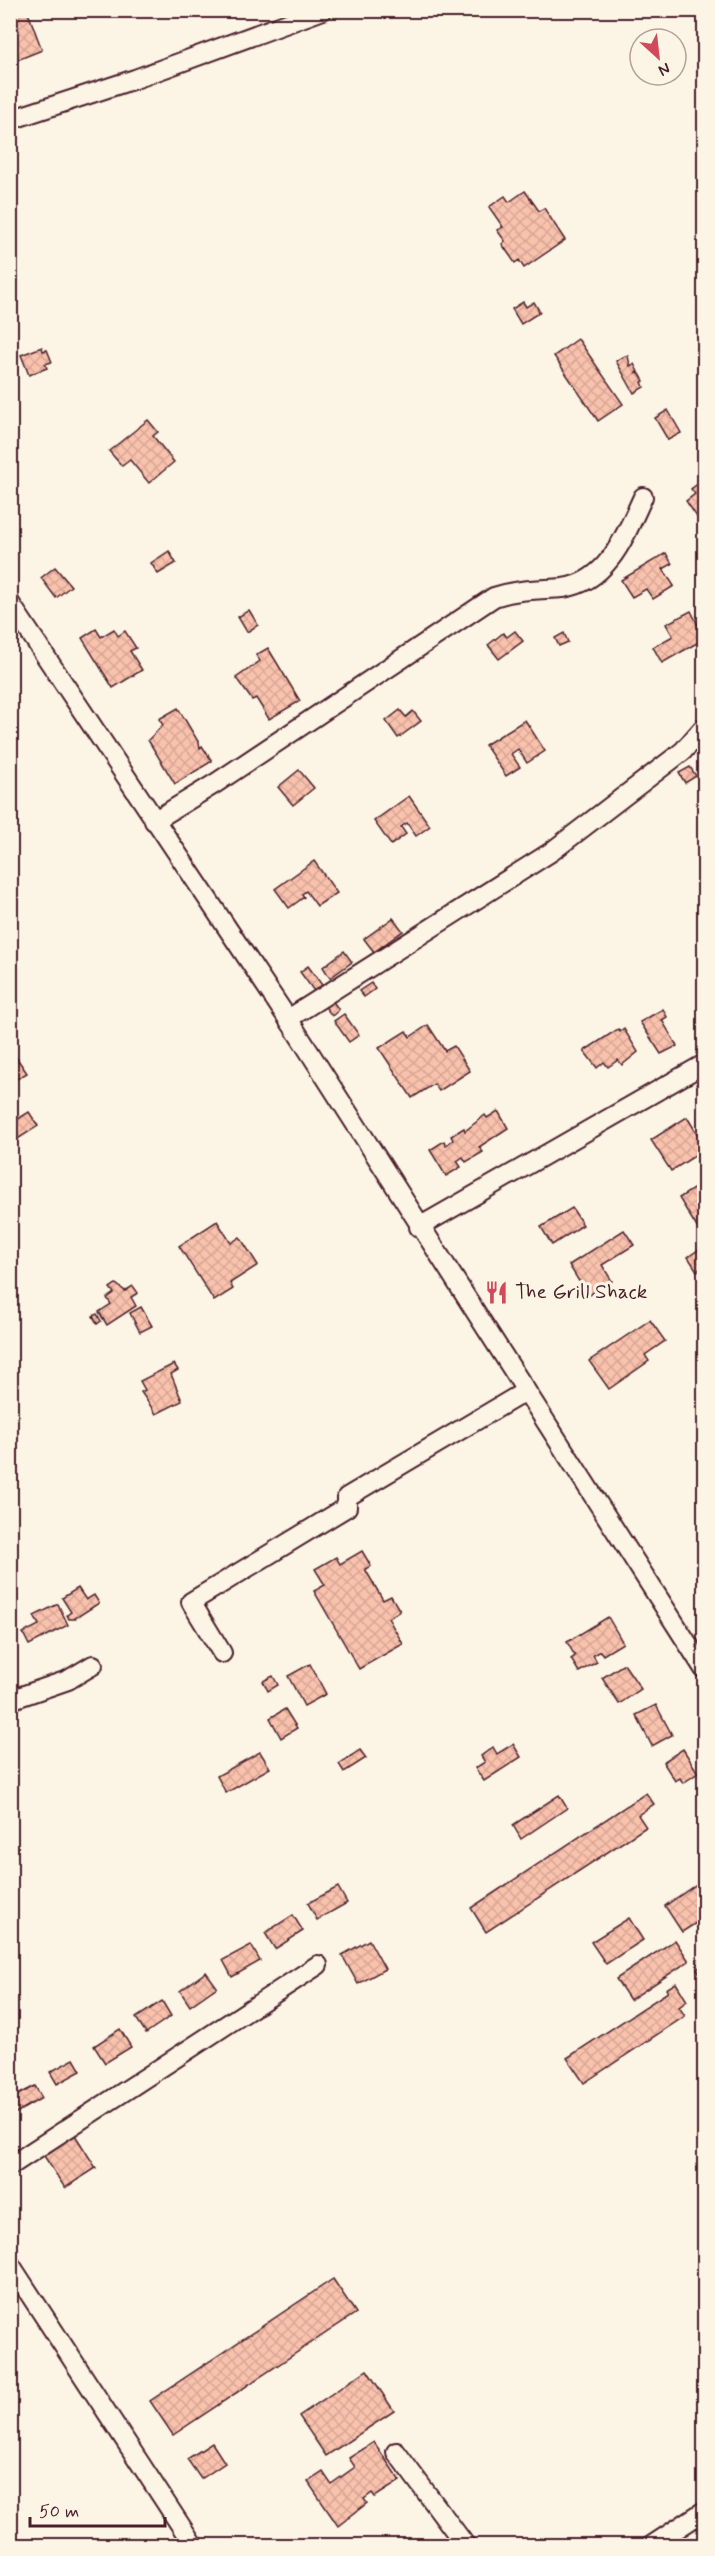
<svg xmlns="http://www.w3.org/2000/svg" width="715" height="2556" font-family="Mynerve,sans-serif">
  <defs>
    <pattern id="building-cross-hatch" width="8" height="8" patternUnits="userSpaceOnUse" patternTransform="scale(1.5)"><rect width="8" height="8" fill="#f9c2ad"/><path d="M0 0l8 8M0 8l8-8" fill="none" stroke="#d7a695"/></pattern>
  </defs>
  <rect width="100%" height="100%" fill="#fcf5e5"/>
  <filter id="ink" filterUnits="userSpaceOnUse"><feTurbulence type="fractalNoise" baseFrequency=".0167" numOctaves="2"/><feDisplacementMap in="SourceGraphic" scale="12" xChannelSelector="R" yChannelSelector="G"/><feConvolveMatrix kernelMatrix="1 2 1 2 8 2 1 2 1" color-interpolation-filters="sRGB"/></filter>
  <g filter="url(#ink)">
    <g fill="url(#building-cross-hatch)" stroke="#4a1f2b" stroke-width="1.5">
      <path d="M10 10H27L42 50 10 63Z"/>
      <path d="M525 191 539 211 544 208 565 240 524 268 519 260 515 263 502 244 505 241 497 230 503 227 489 207 505 196 509 202Z"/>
      <path d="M523 302 526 307 534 302 540 312 521 324 512 309Z"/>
      <path d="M578 339 623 404 598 421 554 356Z"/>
      <path d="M42 347 43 351 47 350 52 362 45 364 47 368 29 375 21 355Z"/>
      <path d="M625 356H628L630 366 634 364 638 372 636 373 640 374 644 381 642 382 644 387 634 393 616 361Z"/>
      <path d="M668 410 681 433 668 440 655 418Z"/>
      <path d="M148 420 158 432 153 436 174 462 149 483 130 460 122 466 109 451Z"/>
      <path d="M699 483 704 487V512L697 517 686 501 695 494 691 489Z"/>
      <path d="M169 551 176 563 158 574 151 563Z"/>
      <path d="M666 553 672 564 663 569 674 586 653 599 646 589 632 597 621 580Z"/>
      <path d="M55 567 71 586 56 598 41 578Z"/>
      <path d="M249 610 258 625 247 632 238 617Z"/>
      <path d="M691 611 700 629 704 626V639L662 663 653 647 673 636 666 624Z"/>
      <path d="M96 629 101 637 114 629 118 636 125 631 136 648 130 651 142 670 113 688 82 638Z"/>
      <path d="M515 631 523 641 499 659 488 645 503 633 507 637Z"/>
      <path d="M564 633 568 642 559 646 555 638Z"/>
      <path d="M268 648 300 701 269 719 256 698 252 700 236 678 260 661 256 655Z"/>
      <path d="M178 708 199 743 200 748 202 746 212 761 175 784 148 740 163 725 159 719Z"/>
      <path d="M400 710 406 717 413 711 421 721 398 738 386 721Z"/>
      <path d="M525 720 545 751 527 763 518 749 511 754 520 767 506 776 485 745Z"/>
      <path d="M690 767 696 776 685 783 679 773Z"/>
      <path d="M299 770 314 788 293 805 278 787Z"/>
      <path d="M409 796 430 826 416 836 407 823 401 827 406 834 391 845 374 821Z"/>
      <path d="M314 861 337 893 317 906 306 891 302 894 304 897 289 908 275 889Z"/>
      <path d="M393 918 403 931 374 952 364 939Z"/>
      <path d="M344 951 352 962 330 978 323 967Z"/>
      <path d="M308 966 322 985 314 991 300 972Z"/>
      <path d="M371 983 375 989 364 997 359 991Z"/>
      <path d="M329 996 339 1010 332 1016 321 1001Z"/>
      <path d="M663 1009 667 1017 662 1020 677 1046 661 1054 640 1022Z"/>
      <path d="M344 1014 359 1035 349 1042 334 1021Z"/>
      <path d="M428 1025 445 1051 454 1046 470 1071 439 1091 434 1084 412 1098 379 1048 406 1031 410 1037Z"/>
      <path d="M618 1029 620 1032 624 1029 638 1052 622 1065 618 1060 608 1067 604 1062 597 1068 584 1051Z"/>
      <path d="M10 1048 27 1073 10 1083Z"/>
      <path d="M498 1111 508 1128 479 1147 483 1152 466 1162 463 1157 457 1161 461 1167 446 1176 430 1150 444 1141 446 1145 453 1140 451 1136 464 1128 465 1131 485 1115 487 1118Z"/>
      <path d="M29 1112 38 1126 10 1144V1124Z"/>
      <path d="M687 1117 704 1145V1150L671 1171 651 1140Z"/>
      <path d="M704 1182V1239L679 1198Z"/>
      <path d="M572 1208 583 1225 552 1245 541 1227Z"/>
      <path d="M217 1221 231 1243 240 1237 258 1265 230 1283 233 1289 214 1301 179 1246Z"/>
      <path d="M624 1230 634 1245 602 1265 612 1281 588 1296 569 1265Z"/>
      <path d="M704 1246V1266L697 1271 688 1257Z"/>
      <path d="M116 1284 125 1291 133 1286 138 1293 131 1297 136 1306 107 1325 99 1312 111 1304 107 1298 114 1293 110 1288Z"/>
      <path d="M141 1307 152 1326 140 1332 130 1313Z"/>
      <path d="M97 1314 101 1321 97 1324 93 1316Z"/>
      <path d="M650 1320 665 1341 645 1355 649 1361 609 1389 589 1361Z"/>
      <path d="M174 1364 178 1370 171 1374 182 1401 156 1414 141 1392 145 1390 140 1381Z"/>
      <path d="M362 1551 371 1566 365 1569 383 1600 391 1596 400 1611 388 1618 403 1644 359 1669 314 1591 325 1585 315 1569 336 1557 340 1564Z"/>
      <path d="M78 1588 86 1600 94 1595 99 1603 74 1619H69L67 1615 71 1612 62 1598Z"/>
      <path d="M58 1604 68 1625 29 1645 23 1633 39 1625 34 1616Z"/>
      <path d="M608 1617 623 1643 603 1655 600 1651 593 1655 597 1662 579 1672 571 1659 575 1656 567 1642Z"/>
      <path d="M310 1664 326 1694 304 1706 288 1676Z"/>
      <path d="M624 1664 641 1689 619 1704 602 1678Z"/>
      <path d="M273 1676 278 1685 268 1691 263 1681Z"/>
      <path d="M656 1705 672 1735 652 1746 636 1715Z"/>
      <path d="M285 1709 297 1728 281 1738 270 1718Z"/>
      <path d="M513 1744 521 1757 484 1781 475 1768 485 1762 481 1756 493 1747 497 1754Z"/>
      <path d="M683 1749 698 1773 683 1783 680 1778 675 1781 663 1762Z"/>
      <path d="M360 1750 366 1758 344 1772 339 1764Z"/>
      <path d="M260 1752 270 1768 226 1793 217 1776Z"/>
      <path d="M646 1793 654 1804 638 1815 646 1827 486 1932 471 1908Z"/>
      <path d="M559 1795 567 1808 521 1839 513 1825Z"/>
      <path d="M704 1879V1918L682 1932 665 1906Z"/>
      <path d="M338 1887 347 1903 317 1920 308 1903Z"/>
      <path d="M293 1915 303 1931 275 1949 265 1933Z"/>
      <path d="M629 1918 643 1940 606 1964 591 1942Z"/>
      <path d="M369 1940 385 1969 358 1984 342 1955Z"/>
      <path d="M675 1940 689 1961 630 2000 616 1979Z"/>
      <path d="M251 1945 260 1961 232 1977 223 1960Z"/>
      <path d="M704 1964V1981L697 1969Z"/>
      <path d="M206 1972 217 1987 190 2006 180 1991Z"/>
      <path d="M676 1983 687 2001 679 2007 685 2016 584 2083 567 2058 668 1992 666 1989Z"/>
      <path d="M162 2001 171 2016 146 2033 136 2018Z"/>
      <path d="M120 2029 131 2047 105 2063 94 2046Z"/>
      <path d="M74 2059 81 2071 57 2084 50 2072Z"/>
      <path d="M13 2062 17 2070 10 2074V2063Z"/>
      <path d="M35 2086 42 2098 14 2114 10 2099Z"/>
      <path d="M75 2135 96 2168 65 2188 44 2156Z"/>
      <path d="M333 2279 356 2313 173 2435 150 2401Z"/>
      <path d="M367 2370 394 2411 326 2456 299 2416Z"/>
      <path d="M374 2442 400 2481 375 2497 372 2493 364 2499 367 2503 338 2526 308 2482 323 2472 331 2484 355 2467 349 2458Z"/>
      <path d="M212 2443 225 2463 201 2479 187 2459Z"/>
    </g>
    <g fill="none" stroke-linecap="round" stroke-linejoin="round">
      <defs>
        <g id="minor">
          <path d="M10 120 135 79 323 10"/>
          <path d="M10 603 294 1028 704 1669"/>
          <path d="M154 821 216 783 494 597C517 589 539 590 563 588 609 582 626 533 643 497"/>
          <path d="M288 1019 551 852 683 751 704 727"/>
          <path d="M419 1227 704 1064"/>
          <path d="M222 1653 191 1602 347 1507V1497L526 1391"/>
          <path d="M10 1700 68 1680 93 1665"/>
          <path d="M10 2166 318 1965"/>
          <path d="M10 2264 194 2546"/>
          <path d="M396 2452 466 2546"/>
          <path d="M651 2546 704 2511"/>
        </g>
      </defs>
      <use href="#minor" stroke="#4a1f2b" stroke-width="22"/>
      <use href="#minor" stroke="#fcf5e5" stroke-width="18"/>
    </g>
  </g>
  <defs>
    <symbol id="restaurant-bare" viewBox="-9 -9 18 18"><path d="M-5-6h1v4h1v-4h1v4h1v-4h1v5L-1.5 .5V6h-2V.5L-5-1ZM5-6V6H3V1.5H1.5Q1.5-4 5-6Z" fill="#d1495b" stroke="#fcf5e5" stroke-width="2.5" paint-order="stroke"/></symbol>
  </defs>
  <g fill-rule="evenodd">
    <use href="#restaurant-bare" x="480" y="1276" width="33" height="33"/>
  </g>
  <g text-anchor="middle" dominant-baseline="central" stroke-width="6" stroke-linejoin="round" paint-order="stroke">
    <g font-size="21" fill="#4a1f2b" stroke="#fcf5e5" text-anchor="start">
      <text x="515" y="1292">The Grill Shack</text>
    </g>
  </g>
  <rect width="715" height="2556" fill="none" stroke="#fcf5e5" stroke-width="36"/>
  <rect x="18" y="18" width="679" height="2520" fill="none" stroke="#4a1f2b" stroke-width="2" filter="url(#ink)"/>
  <g transform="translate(658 57) rotate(153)"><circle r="28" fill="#fcf5e5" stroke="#b59f9b" stroke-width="1.5"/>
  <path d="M0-4.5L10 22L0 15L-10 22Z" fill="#d1495b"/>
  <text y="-9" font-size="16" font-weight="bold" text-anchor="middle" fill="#4a1f2b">N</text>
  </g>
  <path d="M30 2517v9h135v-9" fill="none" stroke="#4a1f2b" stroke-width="3"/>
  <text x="39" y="2517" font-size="18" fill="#4a1f2b" stroke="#fcf5e5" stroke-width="4.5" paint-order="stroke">50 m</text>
</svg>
